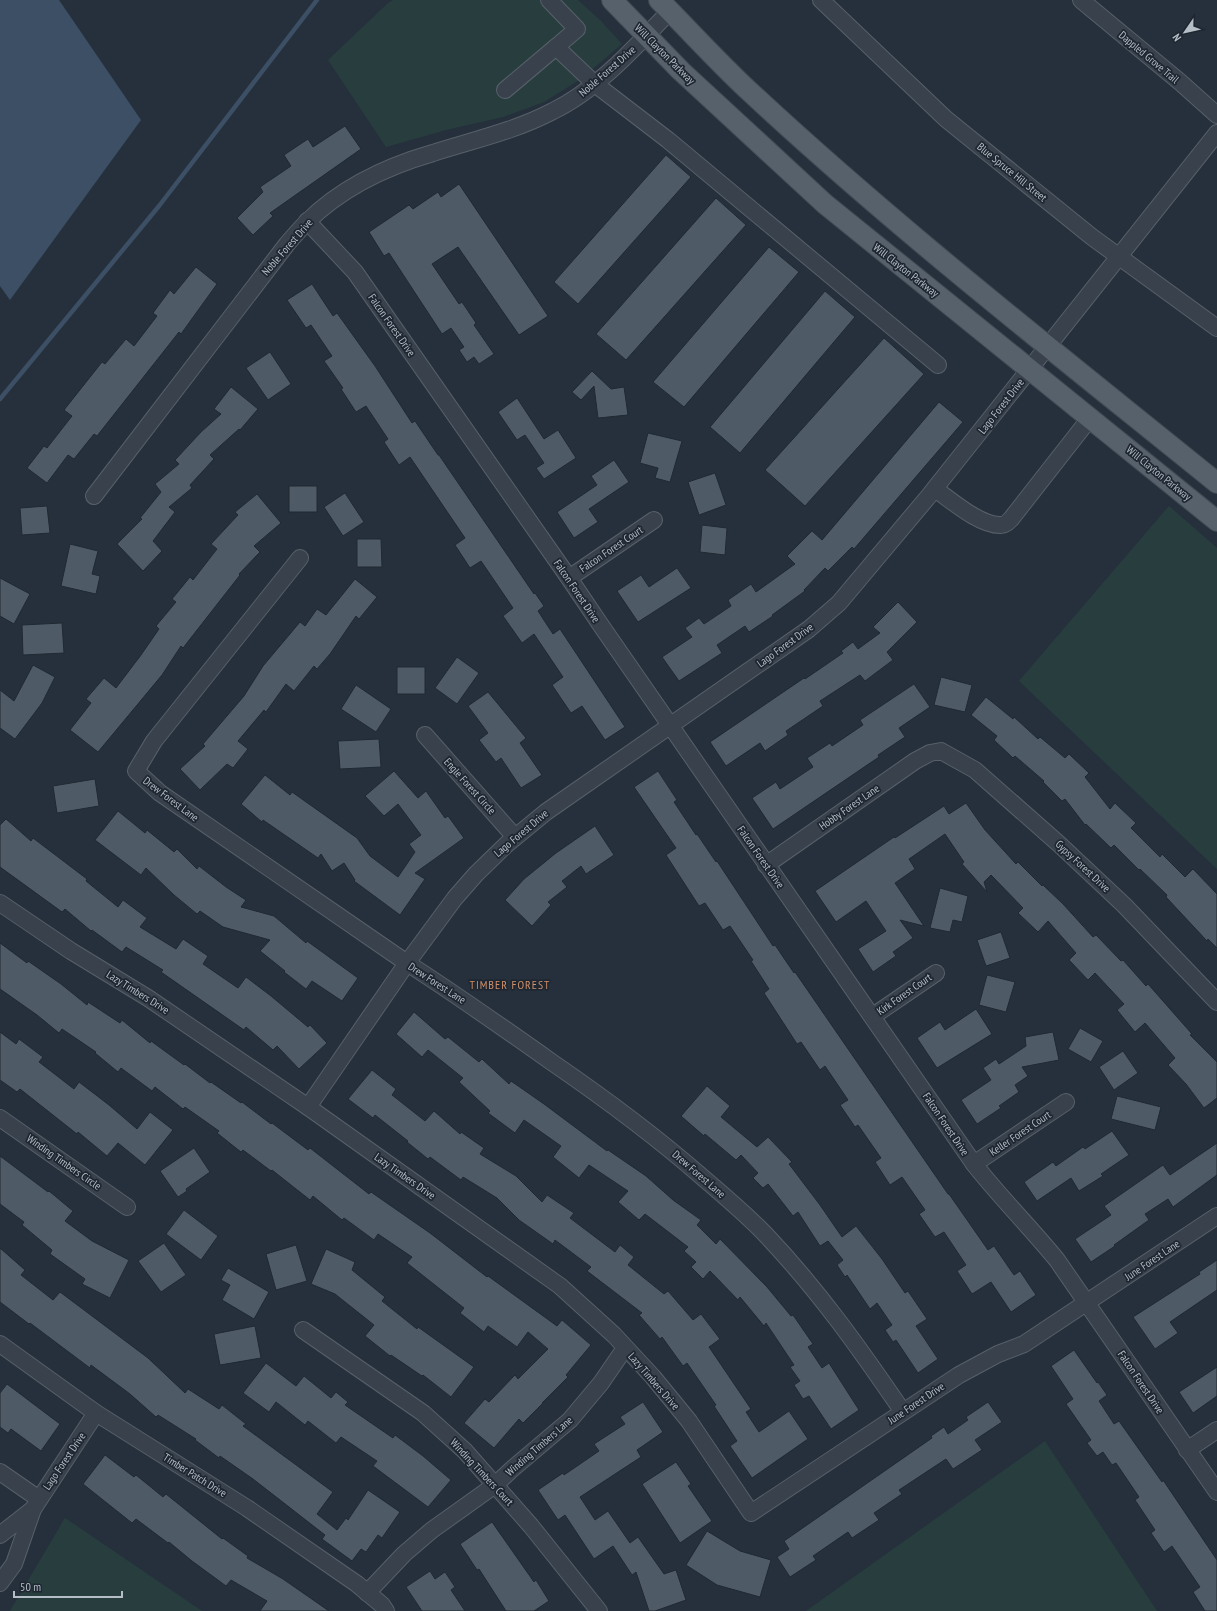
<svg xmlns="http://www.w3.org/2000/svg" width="1217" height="1611" font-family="'PT Sans Narrow',sans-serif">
  <rect width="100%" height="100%" fill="#25303c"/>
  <g fill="#283e3e">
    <path d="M393 0H578L600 20 622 44 581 79 544 102 503 117 446 130 386 147 328 60 387 4Z"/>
    <path d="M1169 506 1217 548V869L1019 681Z"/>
    <path d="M1045 1441 1157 1611H806Z"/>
    <path d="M65 1518 202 1611H10Z"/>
  </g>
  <path fill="#3c4f64" d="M0 0H59L141 120 10 300 0 286Z"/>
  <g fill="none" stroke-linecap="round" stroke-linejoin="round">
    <path stroke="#3c4f64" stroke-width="4.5" d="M0 399 159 206 317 0"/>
  </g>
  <g fill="#4e5b67" stroke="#202933">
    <path d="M345 126 361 149 270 213 273 216 253 235 237 218 263 192 260 187 291 166 284 155 308 139 313 147Z"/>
    <path d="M666 155 691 177 578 304 554 282Z"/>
    <path d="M459 184 548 316 519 335 458 247 432 264 459 304 462 302 476 323 474 325 494 354 479 364 474 357 467 362 459 350 464 347 451 328 442 334 389 253 384 256 369 232 409 205 413 209 438 192 441 197Z"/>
    <path d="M716 198 746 225 626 360 596 334Z"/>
    <path d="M769 247 799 272 684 407 653 382Z"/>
    <path d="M196 267 217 284 181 334 179 332 97 436 94 434 74 459 68 455 47 483 27 468 44 446 47 448 72 416 64 410 102 362 105 364 126 339 134 346 157 316 153 313 170 290 174 294Z"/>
    <path d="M312 284 333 316 337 313 375 366 412 423 415 421 438 455H439L534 594 535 593 544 606 538 611 553 634 560 629 625 727 605 740 582 706 571 713 552 685 563 677 534 634 522 643 503 616 513 608 481 561 470 568 455 545 465 538 410 457 399 465 384 442 388 439 366 406 356 412 341 389 343 388 324 361 332 356 311 325 306 328 287 300Z"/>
    <path d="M825 291 855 317 740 453 710 427Z"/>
    <path d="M884 338 924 374 805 506 765 470Z"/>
    <path d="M270 352 291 384 268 400 246 368Z"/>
    <path d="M592 371 611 389 624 387 628 415 598 418 594 386 581 400 572 392Z"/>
    <path d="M231 387 258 409 240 430 239 429 210 455 214 459 190 485 192 488 169 507 175 512 153 541 162 551 143 571 117 544 142 519 140 518 161 492 155 484 179 464 175 460 201 432 221 414 214 409Z"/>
    <path d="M517 398 544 439 558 430 576 458 544 479 536 468 544 463 525 435 517 440 498 412Z"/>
    <path d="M939 402 963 422 854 549 852 547 828 571 825 568 804 590 805 591 772 615 773 616 749 632 745 626 717 645 722 653 679 681 662 657 692 637 685 628 699 618 704 624 731 606 728 600 751 584 756 592 795 564 787 556 812 531 822 540Z"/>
    <path d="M648 433 682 441 670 482 655 478 658 468 640 463Z"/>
    <path d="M614 460 629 482 589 509 598 522 574 538 557 512 597 485 591 476Z"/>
    <path d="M715 473 726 505 699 515 688 482Z"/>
    <rect x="289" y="486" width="28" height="26"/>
    <path d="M345 493 364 522 343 536 324 507Z"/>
    <path d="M257 494 281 523 254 546 260 552 239 574 240 575 183 648 181 646 162 675 98 752 70 730 91 703 86 699 104 678 116 688 141 655 159 629 156 626 176 602 172 599 190 577 193 580 217 549 211 544 238 515 235 512Z"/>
    <path d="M47 506 50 533 22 535 20 508Z"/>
    <path d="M702 525 727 528 725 555 700 552Z"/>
    <path d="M357 539H381L382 567H357Z"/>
    <path d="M70 544 98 551 92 574 100 576 96 594 61 586Z"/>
    <path d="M677 568 691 588 638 622 617 591 641 575 649 587Z"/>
    <path d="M0 578 30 594 14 624 0 616Z"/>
    <path d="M355 579 377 597 359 619 356 616 330 654 317 669 314 666 294 691 286 684 266 712 264 710 238 741 248 749 233 768 227 764 200 790 180 769 205 746 203 744 244 696 263 666 300 622 305 626 317 609 326 615Z"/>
    <path d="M898 602 917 622 887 652 893 660 865 681 860 675 820 701 823 706 786 731 788 735 765 751 760 743 726 766 710 742 804 678 805 679 843 653 841 651 853 642 858 649 880 633 873 627Z"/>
    <path d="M62 623 64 653 23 655 22 625Z"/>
    <path d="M457 657 479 673 457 704 435 688Z"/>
    <path d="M33 665 55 677 42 703 15 739 0 728V690L14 701Z"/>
    <rect x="397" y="667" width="28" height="27"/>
    <path d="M941 677 972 685 965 712 934 705Z"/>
    <path d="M914 684 930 707 899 728 905 737 878 755 879 757 773 829 752 798 776 782 780 789 813 767 807 758 830 743 832 746 863 725 860 720Z"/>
    <path d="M356 685 391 709 376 732 341 709Z"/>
    <path d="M488 692 526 738 520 743 542 775 521 788 501 758 496 762 479 740 488 733 468 706Z"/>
    <path d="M986 697 1013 719 1014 717 1038 739 1040 737 1065 758 1069 754 1089 773 1085 777 1110 809 1115 803 1136 823 1131 828 1160 857 1162 854 1185 877 1193 869 1217 894V948L1208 939 1207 941 1166 897 1167 895 1140 869 1139 870 1114 845 1111 848 1086 824 1085 825 1065 799 1062 801 1043 782 1044 781 1015 756 1013 758 994 740 997 736 971 715Z"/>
    <path d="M379 739 381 767 340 769 338 741Z"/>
    <path d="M394 771 418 798 426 791 445 818 448 816 464 838 415 873 425 879 400 915 354 881 355 880 344 863 332 871 321 854 318 858 263 820 262 822 241 804 265 775 290 795 292 792 357 838 370 856 398 877 415 852 409 844 421 835 398 804 384 816 365 796Z"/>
    <path d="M658 771 677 800 674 802 696 835 697 834 716 862 717 861 773 946 775 945 794 973 795 972 948 1194H949L988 1250 994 1246 1014 1275 1020 1271 1036 1295 1011 1312 991 1282 972 1294 957 1271 966 1265 944 1232 935 1237 919 1214 925 1210 902 1177 890 1185 875 1162 881 1158 858 1125 855 1127 840 1105 848 1100 825 1066 820 1070 801 1042 797 1044 764 993 769 989 751 961 753 960 730 926 723 930 705 903 699 906 666 855 676 848 634 787Z"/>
    <path d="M95 779 99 806 57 813 53 786Z"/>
    <path d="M966 803 985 830 1016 864 1018 862 1042 886 1043 885 1063 904 1093 937 1096 935 1121 961 1123 960 1146 986 1148 984 1192 1034 1190 1035 1217 1062V1098L1204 1108 1186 1084 1168 1065 1175 1058 1145 1023 1135 1032 1117 1010 1124 1004 1095 973 1088 980 1069 960 1076 953 1048 921 1038 932 1018 913 1023 908 991 875 984 882 987 892 962 864 964 862 945 834 909 859 915 869 895 883 924 926 900 920 913 938 893 952 896 956 873 972 858 949 886 931 866 901 836 922 815 891 894 837 895 838 944 806 949 814Z"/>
    <path d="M118 811 145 833 147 830 174 852 177 849 197 869 199 866 226 887 246 900 241 907 274 916 306 943 307 941 358 978 342 1001 312 981 306 989 284 972 285 971 260 951 270 940 223 927 200 911 197 914 174 895 146 868 141 875 95 840Z"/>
    <path d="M6 819 31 841 33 838 87 879 86 881 118 907 123 900 147 918 140 927 176 949 183 939 208 956 203 964 238 988 246 977 271 996 308 1027 310 1025 327 1043 299 1069 277 1046 273 1050 246 1027 244 1030 161 972 163 970 126 947 122 952 92 930 91 931 65 909 62 912 0 867V825Z"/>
    <path d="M595 826 614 855 586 874 581 866 562 881 567 887 548 902 551 905 532 926 505 900 524 879 556 853Z"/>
    <path d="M940 888 968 896 962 922 953 920 950 932 930 928Z"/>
    <path d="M1001 932 1010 958 986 966 977 940Z"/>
    <path d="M0 943 27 963 28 961 61 984 87 1005 88 1002 120 1023 122 1020 150 1043 151 1041 184 1065 185 1064 210 1083 211 1082 241 1103 242 1102 271 1124 272 1123 308 1150 310 1148 369 1194 371 1192 430 1233 487 1277 488 1276 557 1326 562 1320 591 1345 566 1375 568 1377 542 1403H543L523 1423 519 1419 494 1448 464 1423 485 1399 489 1402 515 1375 518 1379 548 1349 528 1332 517 1347 488 1326 484 1332 460 1313 464 1308 407 1263 412 1257 378 1234 374 1240 344 1218 342 1220 313 1196 310 1200 272 1170 271 1171 243 1150 241 1152 217 1133 219 1131 185 1107 183 1109 155 1087 152 1091 121 1068 118 1072 95 1053 96 1052 62 1029 59 1033 37 1015 0 989Z"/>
    <path d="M987 975 1015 982 1006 1012 979 1005Z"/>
    <path d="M976 1009 992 1034 937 1068 917 1038 940 1022 945 1030Z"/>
    <path d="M414 1012 445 1039 448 1037 479 1062 482 1059 509 1084 511 1081 544 1104 607 1151 608 1150 646 1176 673 1200 701 1220 697 1225 716 1244 720 1239 767 1287 791 1316 793 1315 813 1344 808 1347 822 1368 829 1363 859 1410 831 1429 809 1396 803 1399 794 1385 800 1381 790 1367 794 1365 766 1323 764 1326 740 1297 738 1300 710 1271 703 1279 691 1267 696 1262 684 1251 688 1247 645 1214 639 1220 618 1202 628 1191 589 1165 579 1178 553 1157 561 1146 524 1120 515 1133 488 1113 490 1111 459 1082 463 1078 428 1050 422 1057 396 1034Z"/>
    <path d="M1080 1028 1103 1041 1091 1062 1068 1049Z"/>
    <path d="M0 1032 16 1044 19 1039 43 1057 39 1062 74 1089 79 1082 109 1105 137 1129 150 1112 173 1130 145 1165 118 1143 107 1156 78 1132 77 1134 20 1089 17 1092 0 1080Z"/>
    <path d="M1053 1032 1059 1060 1022 1067 1028 1076 1015 1085 1019 1092 999 1106 1001 1108 977 1124 961 1100 991 1080 983 1068 996 1059 999 1064 1026 1046 1025 1037Z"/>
    <path d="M1123 1051 1138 1073 1114 1090 1099 1067Z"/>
    <path d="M372 1070 396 1089 392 1095 425 1121 434 1111 460 1134 461 1132 484 1148 480 1154 516 1176 542 1202 547 1195 574 1213 570 1218 615 1252 620 1245 634 1257 628 1265 664 1294 668 1291 693 1320 701 1314 720 1339 709 1347 751 1409 746 1412 759 1432 789 1411 808 1439 752 1478 730 1446 737 1441 714 1406 716 1405 687 1363 683 1366 662 1337 660 1339 639 1315 642 1313 587 1271 591 1267 555 1240 553 1244 519 1220 497 1198 463 1177 461 1180 430 1157 428 1159 407 1142 408 1141 375 1115 373 1118 348 1099Z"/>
    <path d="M707 1086 730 1106 721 1117 757 1147 768 1137 792 1162 789 1164 820 1205 842 1237 856 1226 882 1259 905 1293 908 1291 927 1319 916 1326 938 1359 918 1373 896 1340 893 1342 885 1330 892 1325 877 1303 870 1309 847 1275 845 1277 837 1265 843 1260 828 1241 820 1246 798 1212 793 1216 768 1184 763 1188 753 1178 758 1173 741 1155 736 1160 705 1134 704 1136 681 1116Z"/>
    <path d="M1117 1096 1161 1107 1155 1130 1111 1119Z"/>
    <path d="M1112 1131 1129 1155 1101 1174 1103 1176 1079 1191 1071 1178 1037 1201 1024 1182 1053 1162 1056 1166 1083 1147 1085 1149Z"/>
    <path d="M1217 1143V1175L1173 1207 1168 1199 1145 1214 1149 1220 1114 1245 1115 1246 1091 1262 1075 1239 1111 1215 1104 1206 1163 1165 1170 1175Z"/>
    <path d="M194 1148 210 1172 186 1189 187 1191 178 1197 160 1171Z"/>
    <path d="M0 1156 48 1192 49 1191 73 1211 65 1221 92 1241 129 1260 110 1298 82 1284 85 1279 50 1254 52 1250 22 1225 24 1222 0 1204Z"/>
    <path d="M184 1210 218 1236 201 1260 166 1234Z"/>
    <path d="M164 1243 186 1275 161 1292 138 1261Z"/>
    <path d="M296 1245 307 1281 276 1290 266 1254Z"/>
    <path d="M0 1248 25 1270 21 1275 53 1300 60 1292 148 1358 185 1393 188 1389 219 1409 222 1405 246 1424 243 1426 333 1492 317 1514 337 1530 346 1518 348 1520 368 1490 400 1512 382 1538 378 1535 366 1552 361 1549 352 1561 322 1539 325 1535 253 1479 220 1456 219 1458 195 1440 196 1439 158 1415 156 1417 130 1394 91 1365 90 1368 30 1323 29 1324 0 1302Z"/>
    <path d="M326 1249 355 1262 352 1270 385 1297 382 1301 417 1329 418 1327 474 1367 451 1397 423 1375 422 1376 391 1355 390 1356 365 1336 374 1325 335 1294 311 1284Z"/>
    <path d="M1217 1260V1290L1170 1322 1178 1333 1155 1349 1133 1317 1200 1274 1199 1272Z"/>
    <path d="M228 1268 269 1292 254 1319 222 1300 230 1285 221 1280Z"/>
    <path d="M255 1326 261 1358 220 1365 214 1334Z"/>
    <path d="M1074 1350 1097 1383 1098 1382 1107 1395 1099 1401 1114 1424 1119 1421 1162 1482 1163 1480 1217 1560V1611H1205L1193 1592 1200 1587 1172 1546 1164 1552 1151 1533 1155 1530 1135 1500 1139 1497 1116 1463 1112 1465 1103 1452 1097 1456 1087 1443 1091 1440 1066 1404 1073 1399 1051 1366Z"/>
    <path d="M266 1363 296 1386 304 1376 331 1398 336 1392 348 1402 345 1405 393 1438 395 1435 423 1456 451 1480 428 1507 373 1466 377 1461 341 1437 336 1443 308 1421 305 1425 276 1402 269 1412 243 1393Z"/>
    <path d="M1217 1367V1396L1193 1413 1179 1392Z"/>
    <path d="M7 1384 60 1424 41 1451 11 1429 8 1433 0 1427V1393Z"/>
    <path d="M643 1402 663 1432 637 1450 641 1457 580 1497 595 1520 608 1511 630 1543 638 1537 664 1574 676 1570 686 1600 655 1611H649L636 1572 632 1575 613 1546 594 1559 565 1515 558 1520 538 1490 563 1473 564 1475 599 1451 594 1444 625 1424 620 1417Z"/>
    <path d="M988 1402 1002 1422 975 1440 982 1450 953 1469 946 1459 899 1490 902 1494 874 1513 879 1520 852 1538 848 1532 813 1556 816 1560 790 1577 777 1557 789 1549 784 1541 932 1438 931 1436 944 1427 948 1434 968 1420 966 1417Z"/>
    <path d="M105 1455 134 1477 136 1475 163 1497 166 1494 222 1539 223 1538 248 1556 247 1558 283 1579 329 1611H260L267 1601 231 1580 226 1586 192 1561 169 1542 168 1543 136 1519 132 1523 83 1484Z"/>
    <path d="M676 1462 691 1484 688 1486 712 1521 680 1543 642 1484Z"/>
    <path d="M492 1522 534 1582 536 1580 549 1601 534 1611H506L479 1569 477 1570 460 1544Z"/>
    <path d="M707 1531 740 1551 771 1560 760 1597 717 1585 686 1565Z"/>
    <path d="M430 1571 435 1579 445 1572 455 1587 451 1590 465 1611H422L406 1587Z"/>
  </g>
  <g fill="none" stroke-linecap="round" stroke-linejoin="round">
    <defs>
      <g id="minor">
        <path d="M549 0 577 29 556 47"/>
        <path d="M821 0 946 119 1092 237 1217 328"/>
        <path d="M1081 0 1180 82 1217 115"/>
        <path d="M505 90 556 47 595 84 668 140 938 365"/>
        <path d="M307 221 355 272 569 578 600 624 974 1164C1000 1197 1030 1227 1057 1260L1217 1492"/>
        <path d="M935 489C951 500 980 526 1001 525 1005 525 1008 522 1011 519L1090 418"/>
        <path d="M94 496 287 244C293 237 300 229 307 222 341 188 388 166 433 153 474 140 515 131 553 111 597 90 636 46 670 11"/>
        <path d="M300 558 154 741 136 771 160 793 407 963C457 995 505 1029 553 1063 604 1098 654 1135 701 1176 723 1195 746 1214 766 1235 819 1291 860 1349 903 1412"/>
        <path d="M569 578 654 520"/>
        <path d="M425 735 515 837"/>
        <path d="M766 865 915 761 930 753 941 751 975 770 1059 844 1124 905 1217 1002"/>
        <path d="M0 903 71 951 148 998 308 1107 560 1286 614 1335 653 1377 689 1421 751 1513 959 1375 998 1354 1024 1344 1217 1216"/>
        <path d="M873 1016 936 973"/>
        <path d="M308 1107 407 963 455 898 476 874 507 844 546 812 809 629 839 603 928 497 1217 133"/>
        <path d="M0 1118 127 1207"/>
        <path d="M974 1164 1066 1102"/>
        <path d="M303 1330 423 1413 465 1451 531 1526 599 1611"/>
        <path d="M0 1344 96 1413 247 1508 357 1584 382 1605 386 1611"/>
        <path d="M1187 1450 1217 1430"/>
        <path d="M0 1472 39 1499"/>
        <path d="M0 1535 33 1509"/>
        <path d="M0 1583 14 1564 33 1509 96 1413"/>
        <path d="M367 1593 404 1554 432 1530 495 1485 511 1470 570 1420 601 1383 625 1348"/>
      </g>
      <g id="major">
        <path d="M612 0 681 71 825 204 1217 521"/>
        <path d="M659 0C689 30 717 61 748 90 897 229 1059 355 1217 483"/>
      </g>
    </defs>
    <use href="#minor" stroke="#57606a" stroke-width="18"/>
    <use href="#major" stroke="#424b55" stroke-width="22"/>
    <use href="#minor" stroke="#39424c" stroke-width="16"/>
    <use href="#major" stroke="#57616c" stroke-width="20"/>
  </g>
  <g text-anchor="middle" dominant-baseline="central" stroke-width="3.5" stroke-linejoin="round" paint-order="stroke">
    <g font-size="11" fill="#b5bdc7" stroke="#1e2731">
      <text transform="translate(665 54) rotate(45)">Will Clayton Parkway</text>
      <text transform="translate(1149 57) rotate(40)">Dappled Grove Trail</text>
      <text transform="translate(607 71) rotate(-41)">Noble Forest Drive</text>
      <text transform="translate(1012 172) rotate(39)">Blue Spruce Hill Street</text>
      <text transform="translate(287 247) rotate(-49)">Noble Forest Drive</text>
      <text transform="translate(906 270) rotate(38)">Will Clayton Parkway</text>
      <text transform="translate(392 325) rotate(55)">Falcon Forest Drive</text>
      <text transform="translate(1001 406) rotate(-52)">Lago Forest Drive</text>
      <text transform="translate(1159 473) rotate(39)">Will Clayton Parkway</text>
      <text transform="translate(611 549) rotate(-34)">Falcon Forest Court</text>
      <text transform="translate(577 591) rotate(56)">Falcon Forest Drive</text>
      <text transform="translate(785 645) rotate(-36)">Lago Forest Drive</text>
      <text transform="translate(470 786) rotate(48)">Engle Forest Circle</text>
      <text transform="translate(171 799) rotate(37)">Drew Forest Lane</text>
      <text transform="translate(849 807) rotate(-35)">Hobby Forest Lane</text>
      <text transform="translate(521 833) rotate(-40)">Lago Forest Drive</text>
      <text transform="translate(761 857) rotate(55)">Falcon Forest Drive</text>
      <text transform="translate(1083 866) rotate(43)">Gypsy Forest Drive</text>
      <text transform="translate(437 983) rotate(33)">Drew Forest Lane</text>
      <text transform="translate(138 992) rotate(32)">Lazy Timbers Drive</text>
      <text transform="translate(904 994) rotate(-35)">Kirk Forest Court</text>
      <text transform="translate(946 1124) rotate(56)">Falcon Forest Drive</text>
      <text transform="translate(1020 1133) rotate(-34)">Keller Forest Court</text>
      <text transform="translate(64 1162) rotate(35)">Winding Timbers Circle</text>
      <text transform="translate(699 1174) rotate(41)">Drew Forest Lane</text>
      <text transform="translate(405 1176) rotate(35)">Lazy Timbers Drive</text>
      <text transform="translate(1152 1260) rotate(-34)">June Forest Lane</text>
      <text transform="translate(654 1381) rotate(49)">Lazy Timbers Drive</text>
      <text transform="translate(1141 1382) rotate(56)">Falcon Forest Drive</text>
      <text transform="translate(916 1403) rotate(-34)">June Forest Drive</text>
      <text transform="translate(539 1446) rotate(-41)">Winding Timbers Lane</text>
      <text transform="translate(64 1461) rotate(-56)">Lago Forest Drive</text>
      <text transform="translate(482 1472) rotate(47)">Winding Timbers Court</text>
      <text transform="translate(195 1475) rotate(32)">Timber Patch Drive</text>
    </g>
    <g font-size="12" letter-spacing="1" fill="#cd8e6a" stroke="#1e2731">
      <text x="510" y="984">TIMBER FOREST</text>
    </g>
  </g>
  <g transform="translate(1185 32) rotate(236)" stroke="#1e2731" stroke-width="3" paint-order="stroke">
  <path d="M0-3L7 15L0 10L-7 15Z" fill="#b5bdc7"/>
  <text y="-6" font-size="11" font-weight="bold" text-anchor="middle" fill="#b5bdc7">N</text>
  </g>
  <path d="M14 1591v6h108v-6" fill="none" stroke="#b5bdc7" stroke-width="2"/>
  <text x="20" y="1591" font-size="12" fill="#b5bdc7" stroke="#1e2731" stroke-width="3" paint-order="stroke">50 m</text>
</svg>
